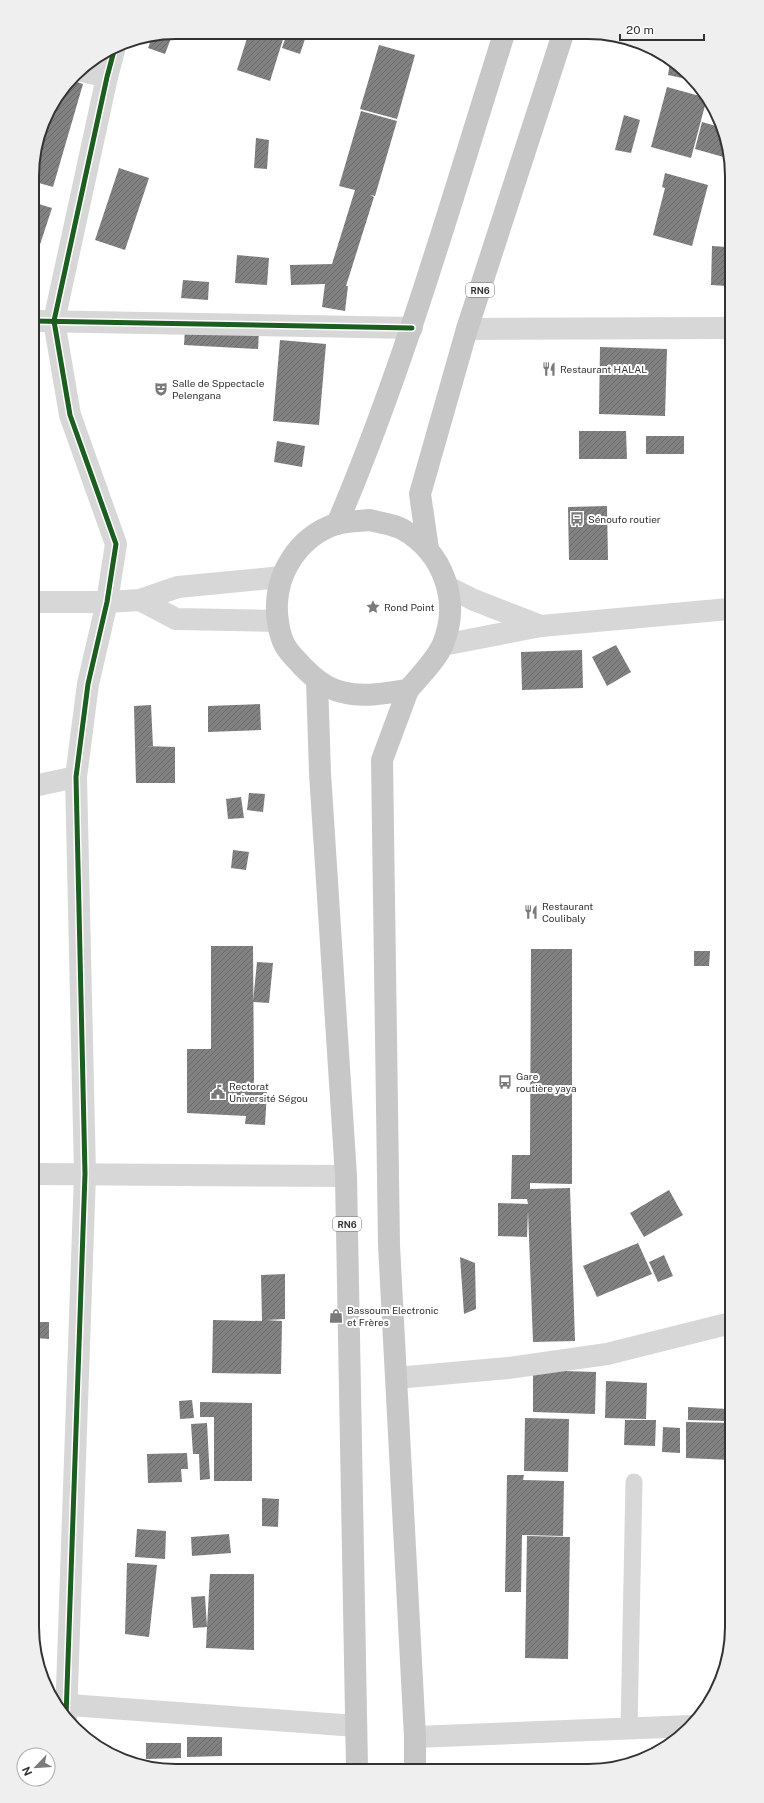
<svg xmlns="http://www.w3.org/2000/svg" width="764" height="1803" font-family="'Public Sans',sans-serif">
  <defs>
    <pattern id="building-hatch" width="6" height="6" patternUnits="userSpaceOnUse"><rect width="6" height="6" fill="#818181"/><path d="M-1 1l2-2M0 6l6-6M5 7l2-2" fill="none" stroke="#6a6a6a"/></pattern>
  </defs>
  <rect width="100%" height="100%" fill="#fff"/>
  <g fill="url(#building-hatch)">
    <path d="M249 32 285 33 270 81 237 70Z"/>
    <path d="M173 33 165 54 148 48 152 37Z"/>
    <path d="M287 33H307L300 54 282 48Z"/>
    <path d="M379 45 415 55 397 119 360 109Z"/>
    <path d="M670 62 683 68 691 80 668 75Z"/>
    <path d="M71 80 83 84 53 187 32 181V167L47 112Z"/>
    <path d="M667 87 707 98 691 158 651 147Z"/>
    <path d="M361 111 397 121 375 196 370 195 374 197 346 286H348L345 311 322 307 325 284 291 285 290 265 332 264 355 190 339 186Z"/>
    <path d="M624 115 640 120 631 153 615 150Z"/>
    <path d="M702 122 723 128 727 139V158L695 149Z"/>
    <path d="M256 138 269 140 267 169 254 168Z"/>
    <path d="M119 168 149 178 125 250 95 240Z"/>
    <path d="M665 173 708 185 692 246 653 235 665 188 662 187Z"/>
    <path d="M32 202 52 208 33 266Z"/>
    <path d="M712 246 727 247 728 286 711 285Z"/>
    <path d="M237 255 269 258 267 285 235 283Z"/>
    <path d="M183 280 209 282 208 300 181 298Z"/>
    <path d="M185 328 259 332 258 349 184 345Z"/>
    <path d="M280 340 326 344 319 425 273 421Z"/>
    <path d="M600 347 667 349 665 416 599 414Z"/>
    <path d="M579 431H626L627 459H579Z"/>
    <rect x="646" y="436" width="38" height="18"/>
    <path d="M277 441 305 446 302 467 274 462Z"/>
    <path d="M607 506 608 560H569L568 507Z"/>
    <path d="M616 645 631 672 607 686 592 657Z"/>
    <path d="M582 650 583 688 522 690 521 652Z"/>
    <path d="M260 704 261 730 208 732V706Z"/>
    <path d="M151 705 153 746H145L175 747V783H136L134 706Z"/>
    <path d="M249 793 265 794 263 812 247 810Z"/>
    <path d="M241 797 244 818 228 819 226 799Z"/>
    <path d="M727 846H729L730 928H724Z"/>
    <path d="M233 850 249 852 246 870 231 868Z"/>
    <path d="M211 946H253L254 1079 253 1092H267L265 1125 245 1124 246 1116 187 1113V1049H211Z"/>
    <path d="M531 949H572V1184L530 1183V1189L570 1188 575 1341 533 1342 528 1211 527 1237 498 1236V1203L528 1204 527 1199H511L512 1155H530Z"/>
    <path d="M694 951H710L709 966H694Z"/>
    <path d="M257 962 273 963 269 1003 253 1002Z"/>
    <path d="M669 1190 683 1215 644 1237 630 1213Z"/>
    <path d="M638 1243 652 1274 597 1297 583 1266Z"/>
    <path d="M664 1255 673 1276 658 1282 649 1262Z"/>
    <path d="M460 1257 475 1263 476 1309 464 1314Z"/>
    <path d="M285 1274V1319L266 1320 282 1321 281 1374 212 1373 213 1320 262 1321 261 1275Z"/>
    <path d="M36 1322H49V1339L36 1338Z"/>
    <path d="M533 1370 596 1372 595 1414 533 1412Z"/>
    <path d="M606 1381 647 1383 646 1419 605 1418Z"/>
    <path d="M192 1400 194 1418 180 1419 179 1401Z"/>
    <path d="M200 1402 252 1403V1481H214V1417H200Z"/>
    <path d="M688 1407 728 1409V1421L688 1420Z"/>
    <path d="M525 1418 569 1419 568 1472 524 1471Z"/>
    <path d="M625 1420H656L655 1446 624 1445Z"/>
    <path d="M686 1422 731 1423V1460L686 1458Z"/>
    <path d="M207 1423 210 1479 200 1480 199 1454H193L191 1424Z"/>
    <path d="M663 1427 680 1428V1453L662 1452Z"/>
    <path d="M187 1453 188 1469H181L182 1482 148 1483 147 1454Z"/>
    <path d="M507 1475H524L523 1480 564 1481 563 1536 522 1535 521 1592H505Z"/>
    <path d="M262 1498 279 1499 278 1527 262 1526Z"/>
    <path d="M137 1529 166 1531 165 1559 135 1557Z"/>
    <path d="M229 1534 231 1553 192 1556 191 1537Z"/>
    <path d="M527 1536 570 1537 568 1659 525 1658Z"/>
    <path d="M127 1563 157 1565 149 1637 125 1634Z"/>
    <path d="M210 1574H254V1650L206 1648 207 1627 193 1628 191 1597 205 1596 207 1627Z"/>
    <path d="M187 1737H222V1756L187 1757Z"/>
    <path d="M146 1743H181V1758L146 1759Z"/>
    <path d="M633 1763 625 1766H583V1764Z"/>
  </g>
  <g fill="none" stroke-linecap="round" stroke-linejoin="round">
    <path stroke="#d7d7d7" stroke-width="17" d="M629 1728 634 1482"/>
    <g stroke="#d7d7d7" stroke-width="22">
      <path d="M79 70 107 77"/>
      <path d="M33 321 412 328"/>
      <path d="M467 329 728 328"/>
      <path d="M34 786 76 777"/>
      <path d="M35 1174 346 1176"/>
      <path d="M396 1378 508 1368 607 1354 731 1323"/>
      <path d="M56 1704 356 1726"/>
      <path d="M66 1717 85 1174 76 777 88 684 107 602 116 544 70 415 54 321 107 77 115 47"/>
      <path d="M415 1737 692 1726"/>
    </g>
    <g stroke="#d7d7d7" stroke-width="22">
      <path d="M448 587 474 600 541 626"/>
      <path d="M140 600 176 619 277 621"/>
      <path d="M34 602H107L140 600 178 587 282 577"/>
      <path d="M443 645 541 626 729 609"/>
    </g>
    <g stroke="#c7c7c7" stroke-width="22">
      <path d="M370 520C380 523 393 524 402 529 443 552 461 600 443 644 437 659 419 677 408 690 386 693 364 698 342 692 325 688 314 678 302 666 298 661 292 656 288 650 280 640 278 625 277 613 275 574 298 537 336 524 346 521 359 521 370 520Z"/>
      <path d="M337 524C405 365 452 198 504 34"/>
      <path d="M428 549 420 494 467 329 563 34"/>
      <path d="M317 681 320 773 346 1176 357 1767"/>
      <path d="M408 690 382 760 389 1245 415 1737V1767"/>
    </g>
    <defs>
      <g id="cycleway">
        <path d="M33 321 412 328"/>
        <path d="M66 1717 85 1174 76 777 88 684 107 602 116 544 70 415 54 321 107 77 115 47"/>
      </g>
    </defs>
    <use href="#cycleway" stroke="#fff" stroke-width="8"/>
    <use href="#cycleway" stroke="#1b5e20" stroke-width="5"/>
  </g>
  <defs>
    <symbol id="restaurant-bare" viewBox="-9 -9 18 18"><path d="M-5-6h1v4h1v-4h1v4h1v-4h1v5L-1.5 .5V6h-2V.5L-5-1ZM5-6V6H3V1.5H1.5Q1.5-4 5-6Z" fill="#7a7a7a" stroke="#fff" stroke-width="2.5" paint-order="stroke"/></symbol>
    <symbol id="theatre-bare" viewBox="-9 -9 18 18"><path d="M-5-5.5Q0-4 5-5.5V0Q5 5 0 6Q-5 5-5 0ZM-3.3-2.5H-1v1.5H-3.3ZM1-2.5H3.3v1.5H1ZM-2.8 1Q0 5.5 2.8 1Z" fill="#7a7a7a" stroke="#fff" stroke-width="2.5" paint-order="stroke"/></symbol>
    <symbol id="bus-bare" viewBox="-9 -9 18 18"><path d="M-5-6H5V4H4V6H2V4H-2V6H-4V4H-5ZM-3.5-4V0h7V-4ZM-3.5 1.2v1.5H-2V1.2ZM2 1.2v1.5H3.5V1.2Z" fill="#7a7a7a" stroke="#fff" stroke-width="2.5" paint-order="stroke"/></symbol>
    <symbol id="sight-bare" viewBox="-9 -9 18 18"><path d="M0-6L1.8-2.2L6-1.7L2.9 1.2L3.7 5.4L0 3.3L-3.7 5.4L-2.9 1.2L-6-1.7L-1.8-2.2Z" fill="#7a7a7a" stroke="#fff" stroke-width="2.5" paint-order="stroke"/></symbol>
    <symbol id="civic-bare" viewBox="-9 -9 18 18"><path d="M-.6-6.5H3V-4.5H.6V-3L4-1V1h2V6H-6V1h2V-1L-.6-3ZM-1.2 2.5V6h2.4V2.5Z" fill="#7a7a7a" stroke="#fff" stroke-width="2.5" paint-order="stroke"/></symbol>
    <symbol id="shop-bare" viewBox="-9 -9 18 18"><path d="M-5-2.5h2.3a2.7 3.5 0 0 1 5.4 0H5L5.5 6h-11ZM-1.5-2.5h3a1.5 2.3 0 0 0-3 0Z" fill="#7a7a7a" stroke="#fff" stroke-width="2.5" paint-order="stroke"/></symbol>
  </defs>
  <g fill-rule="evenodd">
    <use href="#restaurant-bare" x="539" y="359" width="20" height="20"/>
    <use href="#theatre-bare" x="151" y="379" width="20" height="20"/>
    <use href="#bus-bare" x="567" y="509" width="20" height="20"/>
    <use href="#sight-bare" x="363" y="597" width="20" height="20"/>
    <use href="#restaurant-bare" x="521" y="902" width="20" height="20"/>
    <use href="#bus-bare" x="495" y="1072" width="20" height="20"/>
    <use href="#civic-bare" x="208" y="1082" width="20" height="20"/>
    <use href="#shop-bare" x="326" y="1306" width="20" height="20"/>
  </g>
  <g text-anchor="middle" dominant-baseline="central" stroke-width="4" stroke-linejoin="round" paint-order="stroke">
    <g fill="#fff" stroke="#707070" stroke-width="1">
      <rect x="466" y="283" width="28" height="14" rx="3"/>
      <rect x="333" y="1217" width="28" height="14" rx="3"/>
    </g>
    <g font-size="9" font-weight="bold" fill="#333">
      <text x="480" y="290">RN6</text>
      <text x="347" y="1224">RN6</text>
    </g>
    <g font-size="10" fill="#333" stroke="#fff" text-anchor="start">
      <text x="560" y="369">Restaurant HALAL</text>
      <text x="172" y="383">Salle de Sppectacle<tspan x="172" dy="12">Pelengana</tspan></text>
      <text x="588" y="519">Sénoufo routier</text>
      <text x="384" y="607">Rond Point</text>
      <text x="542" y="906">Restaurant<tspan x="542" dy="12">Coulibaly</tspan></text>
      <text x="516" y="1076">Gare<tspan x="516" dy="12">routière yaya</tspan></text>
      <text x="229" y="1086">Rectorat<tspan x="229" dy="12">Université Ségou</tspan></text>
      <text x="347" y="1310">Bassoum Electronic<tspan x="347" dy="12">et Frères</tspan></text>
    </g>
  </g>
  <path d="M0 0H764V1803H0ZM176 39H588A137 137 0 0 1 725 176V1627A137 137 0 0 1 588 1764H176A137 137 0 0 1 39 1627V176A137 137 0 0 1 176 39Z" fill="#efefef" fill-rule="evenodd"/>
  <path fill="none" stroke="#333" stroke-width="2" d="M176 39H588A137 137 0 0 1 725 176V1627A137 137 0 0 1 588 1764H176A137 137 0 0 1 39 1627V176A137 137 0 0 1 176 39Z"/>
  <g transform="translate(36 1767) rotate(245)"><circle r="19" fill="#ffffff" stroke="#adadad"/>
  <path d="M0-3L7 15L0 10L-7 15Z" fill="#7a7a7a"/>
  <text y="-6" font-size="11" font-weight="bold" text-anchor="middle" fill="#333333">N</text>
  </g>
  <path d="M620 34v6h84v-6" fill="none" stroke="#333333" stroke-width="2"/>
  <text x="626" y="34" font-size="12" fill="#333333" stroke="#ffffff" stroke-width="3" paint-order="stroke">20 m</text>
</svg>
